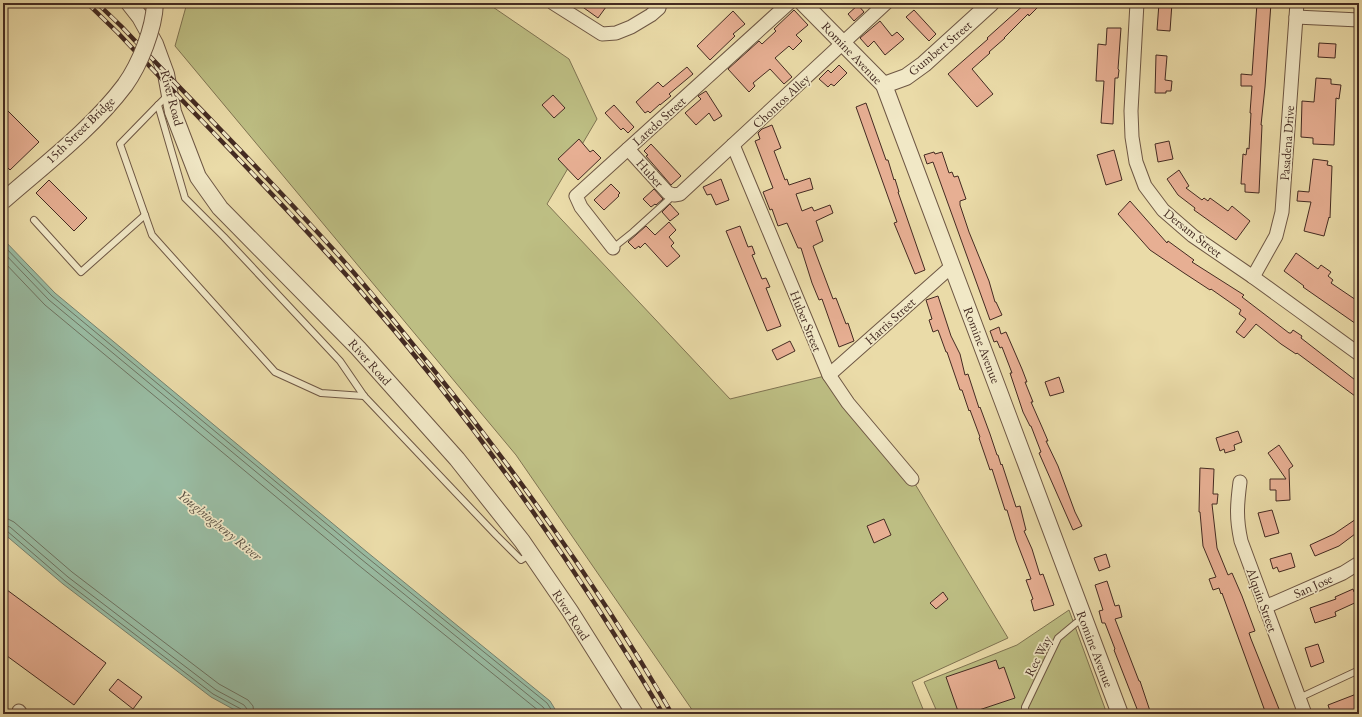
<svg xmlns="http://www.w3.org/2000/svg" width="1362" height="717" font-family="'EB Garamond',serif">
  <rect width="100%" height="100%" fill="#eadba8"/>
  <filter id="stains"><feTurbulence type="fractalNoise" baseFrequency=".005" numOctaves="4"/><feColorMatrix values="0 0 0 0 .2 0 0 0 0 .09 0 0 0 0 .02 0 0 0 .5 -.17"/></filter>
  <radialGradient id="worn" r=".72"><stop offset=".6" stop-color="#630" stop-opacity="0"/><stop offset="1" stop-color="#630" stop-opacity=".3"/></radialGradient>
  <g fill="#bdbe83" stroke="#807452">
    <path d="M187 3H487L569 59 597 119 547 204 730 399 829 375 912 479 1008 638 912 682 925 714H695L516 455 175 46Z"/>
    <path d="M1069 610 1107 714H938L924 682 1017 645Z"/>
  </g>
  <path fill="#99bca3" stroke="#77826f" d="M3 239 55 293 367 552 550 701 558 714H242L211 697 63 584 3 533Z"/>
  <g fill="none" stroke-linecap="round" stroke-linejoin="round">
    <g stroke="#6e7462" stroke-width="1">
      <path d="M3 245 52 296 364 555 547 703 554 714"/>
      <path d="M3 252 49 300 361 559 543 707 548 714"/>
      <path d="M3 261 45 305 357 564 539 711 541 714"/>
      <path d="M3 519H8L14 522 72 572 219 684 248 700 253 706 254 714"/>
      <path d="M3 525 10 527 68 577 216 690 244 705 247 709 248 714"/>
      <path d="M3 530 7 531 65 581 213 694 241 709 243 714"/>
    </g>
  </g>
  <g fill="#e7af93" stroke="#442b22">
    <path d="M577 3H600L606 7 598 18Z"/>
    <path d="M1026 3H1042L1029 16 1028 14 1004 38H1005L989 52 990 53 972 69 993 94 977 107 948 74 988 39 987 38Z"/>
    <path d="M1159 3H1172L1170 31 1157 30Z"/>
    <path d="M1257 3H1271L1265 87 1261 125H1262L1259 193 1245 192V184H1241L1243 154 1246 155 1247 148 1249 149 1251 113H1250L1252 86H1241V74L1252 75Z"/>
    <path d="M858 5 864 12 854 21 848 14Z"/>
    <path d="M794 10 808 25 796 35 802 41 793 50 789 46 775 58 792 77 784 84 770 69 753 83 755 86 749 92 728 69 759 41 762 44 776 31 774 29Z"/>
    <path d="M914 10 936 34 929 41 906 17Z"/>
    <path d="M733 11 745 24 733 34 735 36 710 60 697 46Z"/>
    <path d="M880 21 892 36 897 32 904 39 885 55 874 41 868 47 860 38Z"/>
    <path d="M1107 28H1121L1118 69 1119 70 1118 78H1115L1113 124 1101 123 1104 81H1096L1098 44 1106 45Z"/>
    <path d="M1319 43 1336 44 1335 58 1318 57Z"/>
    <path d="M1156 55 1167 56 1165 80 1172 81 1171 91H1166V93H1155Z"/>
    <path d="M839 65 847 73 834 86 831 84 828 87 819 79 828 70 831 73Z"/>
    <path d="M687 67 693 74 669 94 671 96 660 105V104L650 113 648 111 645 113 636 102 658 82 663 87Z"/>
    <path d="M1316 78 1331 79V84L1341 85 1339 99 1336 98 1334 145 1313 144V138L1301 137 1302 101 1314 102Z"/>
    <path d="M706 91 722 116 714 121 709 113 696 125 685 113 701 99 698 96Z"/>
    <path d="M553 95 565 108 554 118 542 105Z"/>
    <path d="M866 103 886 160H888L894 180 895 179 899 192H898L925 270 915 274 894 223 897 222 856 107Z"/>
    <path d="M614 105 634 127 628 133 623 128 621 130 605 113Z"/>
    <path d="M3 106 39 142 10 170 3 163Z"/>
    <path d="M772 125 781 148 774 151 785 180 787 179 789 185 810 178 813 189 796 194 802 211 812 207 814 211 830 205 833 213 816 221 823 241 813 246 833 299 836 298 846 324 848 323 854 341 839 347 822 299 819 300 812 283 801 248H798L787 223 778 226 772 209 770 210 763 192 773 188 755 141 760 139 758 133 762 129Z"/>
    <path d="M579 139 590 152 593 150 601 158 578 180 558 159Z"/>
    <path d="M1169 141 1173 159 1158 162 1155 144Z"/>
    <path d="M651 144 681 176 671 185 646 156 648 155 644 151Z"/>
    <path d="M1114 150 1122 180 1106 185 1097 155Z"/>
    <path d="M934 152 935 154 942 152 949 173 952 172 954 177 958 176 966 199 960 201V205L969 232 989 281 995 302H996L1002 315 990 320 933 162 927 164 924 155Z"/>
    <path d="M1313 159 1328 161 1327 165 1332 166 1330 218 1329 217 1324 236 1304 231 1311 202 1297 201 1298 191 1309 192Z"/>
    <path d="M1179 170 1189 186 1186 188 1202 200 1204 198 1208 201 1210 198 1228 211 1232 206 1250 221 1236 240 1194 210 1195 208 1178 195 1167 179Z"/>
    <path d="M721 179 729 200 716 205 711 194 707 195 703 187Z"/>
    <path d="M49 180 87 218 74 231 36 193Z"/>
    <path d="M611 184 620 193 618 195 619 196 604 210 594 200Z"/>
    <path d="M654 189 663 199 656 205 655 204 651 207 643 199Z"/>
    <path d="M1130 201 1167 243 1168 241 1194 260 1192 262 1244 295 1242 297 1289 333H1291L1293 330 1302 336 1301 338 1359 383V399L1297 353 1296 354 1281 344 1256 324 1244 338 1236 332 1246 319 1239 314 1241 310 1211 289 1210 290 1184 273 1150 250 1118 214Z"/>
    <path d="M670 204 679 214 670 221 662 212Z"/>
    <path d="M669 222 676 230 669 237 674 243 671 246 680 256 667 267 645 243 640 248 639 246 635 249 628 242 646 226 655 235Z"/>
    <path d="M740 226 748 247 752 246 755 254 752 255 762 279 766 278 770 287 766 288 781 326 767 331 726 231Z"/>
    <path d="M1296 253 1318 269 1321 265 1331 272 1328 276 1333 280 1331 283 1359 302V326L1303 287 1304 286 1284 271Z"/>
    <path d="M938 296 951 336 960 354 965 375 968 374 979 408 980 407 990 434 997 455H998L1001 465 1002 464 1016 507 1020 506 1026 530 1024 531 1032 549 1040 575 1043 574 1054 605 1034 611 1031 600 1033 599 1026 580 1031 579 1016 540 1007 510H1005L992 469 990 470 979 438 980 437 970 410 969 411 962 390H960L947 352H946L938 330 933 332 929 320 932 319 926 300Z"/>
    <path d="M999 327 1001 334 1006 332 1022 369 1027 382H1025L1033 402H1031L1042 427 1048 441H1046L1058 466 1075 512 1082 526 1073 530 1039 453 1041 452 1031 426H1030L1023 412 1010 373H1012L1002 347 1000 348 997 341 994 342 990 331Z"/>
    <path d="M790 341 795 351 777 360 772 350Z"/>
    <path d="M1059 377 1064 392 1050 396 1045 382Z"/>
    <path d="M1238 431 1242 442 1234 445 1235 450 1225 453 1224 449 1220 451 1216 438Z"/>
    <path d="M1279 445 1293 466 1289 469 1290 500 1276 501V490H1270V479H1286L1268 453Z"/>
    <path d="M1200 468 1214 469 1213 494H1218L1217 504H1212L1217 548 1228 575 1232 573 1242 596 1255 631 1249 633 1251 639 1281 714H1266L1222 593 1221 594 1219 588 1213 590 1209 579 1216 577 1203 546 1200 512H1199Z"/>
    <path d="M1272 510 1279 533 1265 537 1258 513Z"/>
    <path d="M1359 517V531L1339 546 1315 556 1310 545 1334 534Z"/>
    <path d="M884 519 891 535 874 543 867 526Z"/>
    <path d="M1291 553 1295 567 1279 572 1277 567 1273 569 1270 559Z"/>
    <path d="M1106 554 1110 567 1099 571 1094 558Z"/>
    <path d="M1107 581 1115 606 1119 605 1122 617 1115 619 1139 681H1140L1151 714H1139L1114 650 1115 649 1105 623H1102L1099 611 1103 610 1095 585Z"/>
    <path d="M3 587 106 663 74 705 3 653Z"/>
    <path d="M1353 589 1354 592 1359 589V601L1335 612 1336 616 1315 623 1310 608 1336 599 1335 597Z"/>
    <path d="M943 592 948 599 936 609 930 603Z"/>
    <path d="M1318 644 1324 662 1311 667 1305 648Z"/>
    <path d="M996 660 999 669 1004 667 1015 698 967 714H959L946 677Z"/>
    <path d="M118 679 142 697 133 709 109 690Z"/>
    <path d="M1359 693V711L1352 714H1331L1328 705Z"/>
  </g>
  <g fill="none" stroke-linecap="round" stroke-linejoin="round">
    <defs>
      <g id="service">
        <path d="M169 94 158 105 185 198 224 237 340 361 364 396 496 535 521 560 531 554"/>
        <path d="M158 105 120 144 152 235 275 372 321 393 364 396"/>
        <path d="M34 220 81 272 145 215"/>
        <path d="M613 248 633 232 674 195"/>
        <path d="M1299 698 1359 670"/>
        <path d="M1025 714V707L1058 638 1076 623 1083 620"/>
      </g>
      <g id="minor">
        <path d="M553 3 602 34 616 33 631 27 651 15 659 8 660 3"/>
        <path d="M1137 3 1131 111 1132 137 1136 162 1145 186 1163 210 1193 236 1253 277 1359 354"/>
        <path d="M1296 17 1359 20"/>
        <path d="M733 145 829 375 848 403 912 479"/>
        <path d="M628 149 668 193 674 195 680 194 886 3"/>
        <path d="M613 248 581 207 576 196 789 3"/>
        <path d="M1253 277 1276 236 1282 212 1297 3"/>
        <path d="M829 375 952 266"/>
        <path d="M1240 482C1237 505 1236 518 1241 541L1305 714"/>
        <path d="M1265 607 1343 573 1359 563"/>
        <path d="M19 711 21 714"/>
      </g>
      <g id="tertiary">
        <path d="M129 3 140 17 155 44 166 74 173 112 198 177 220 208 358 348 457 459 522 541 570 611 635 714"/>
        <path d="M803 3 884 85 1120 714"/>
        <path d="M884 85 906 77 924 64 991 3"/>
      </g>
    </defs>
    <use href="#service" stroke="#6e5744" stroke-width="8"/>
    <use href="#minor" stroke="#6e5744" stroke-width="15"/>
    <use href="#tertiary" stroke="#6e5744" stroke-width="18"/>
    <use href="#service" stroke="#f1e8c6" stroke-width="6"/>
    <use href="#minor" stroke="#f1e8c6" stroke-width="13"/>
    <use href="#tertiary" stroke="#f1e8c6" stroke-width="16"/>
    <defs>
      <g id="rail">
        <path d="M87 3 118 33C197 117 280 199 356 286 472 418 574 563 663 714"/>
        <path d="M97 3 121 26C191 100 263 172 332 248 366 285 397 325 429 364 518 474 601 591 672 714"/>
      </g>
    </defs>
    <use href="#rail" stroke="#442b22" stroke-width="4.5"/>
    <use href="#rail" stroke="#f1e8c6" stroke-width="3" stroke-dasharray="9" stroke-linecap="butt"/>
    <defs>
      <path id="tertiary-bridge" d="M3 201C44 165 92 129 125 85 140 64 154 29 155 3"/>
    </defs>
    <use href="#tertiary-bridge" stroke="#6e5744" stroke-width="18" stroke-linecap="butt"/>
    <use href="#tertiary-bridge" stroke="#f1e8c6" stroke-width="16"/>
  </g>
  <g text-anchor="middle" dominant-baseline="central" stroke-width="3.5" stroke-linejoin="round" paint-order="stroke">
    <g font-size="13" fill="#442b22" stroke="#f1e8c6">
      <text transform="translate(940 48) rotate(-40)">Gumbert Street</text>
      <text transform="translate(852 53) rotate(46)">Romine Avenue</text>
      <text transform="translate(172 98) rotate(75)">River Road</text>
      <text transform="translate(781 101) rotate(-43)">Chontos Alley</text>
      <text transform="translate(659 121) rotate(-42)">Laredo Street</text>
      <text transform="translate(80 130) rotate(-44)">15th Street Bridge</text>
      <text transform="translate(1287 143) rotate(-86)">Pasadena Drive</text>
      <text transform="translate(650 173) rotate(48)">Huber</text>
      <text transform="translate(1193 233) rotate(38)">Dersam Street</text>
      <text transform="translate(806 321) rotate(68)">Huber Street</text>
      <text transform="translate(890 321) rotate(-42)">Harris Street</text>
      <text transform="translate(982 345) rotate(69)">Romine Avenue</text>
      <text transform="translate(370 362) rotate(48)">River Road</text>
      <text transform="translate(1313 586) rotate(-24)">San Jose</text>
      <text transform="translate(1262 600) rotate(70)">Alquin Street</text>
      <text transform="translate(571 615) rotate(57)">River Road</text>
      <text transform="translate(1095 649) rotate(69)">Romine Avenue</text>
      <text transform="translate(1038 656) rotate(-63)">Rec Way</text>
    </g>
    <g font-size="14" font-style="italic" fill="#594f42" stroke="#f1e8c6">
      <text transform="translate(220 525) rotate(39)">Youghiogheny River</text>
    </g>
  </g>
  <rect width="1362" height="717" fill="none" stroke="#eadba8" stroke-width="16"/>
  <rect x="4" y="4" width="1354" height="709" fill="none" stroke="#442b22" stroke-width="2"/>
  <rect x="8" y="8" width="1346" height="701" fill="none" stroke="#442b22"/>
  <rect width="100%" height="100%" filter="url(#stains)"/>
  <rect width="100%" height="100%" fill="url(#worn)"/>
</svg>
